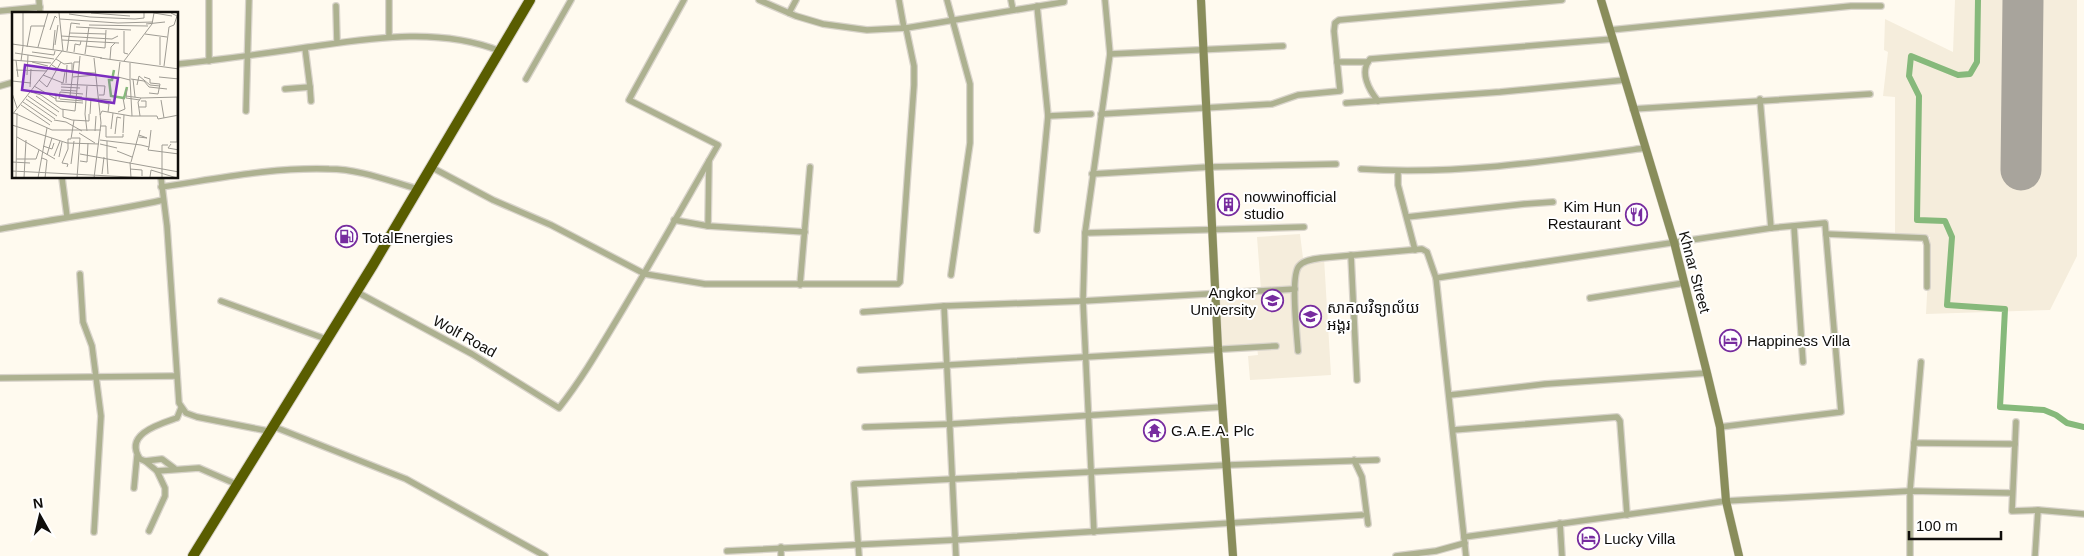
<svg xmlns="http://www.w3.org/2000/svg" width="2084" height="556" font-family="Arial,'Noto Sans Khmer',sans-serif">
  <rect width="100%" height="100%" fill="#fffaef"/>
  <g fill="#f5eddc">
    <path d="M1955 0H2077V256L2050 310 1926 314 1930 237 1895 235V97L1883 96 1888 52 1884 50 1885 19 1953 52Z"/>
    <path d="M1300 234 1303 258H1324L1331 375 1250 380 1248 356 1258 355 1257 348H1219L1216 293 1261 290 1257 237Z"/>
  </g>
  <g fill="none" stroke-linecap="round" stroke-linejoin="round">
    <path stroke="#86b97b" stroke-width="6" d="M1978 0 1977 62 1970 74 1958 75 1911 56 1909 76 1919 96 1917 220 1945 221 1952 237 1947 305 2005 309 2000 407 2044 410 2056 415 2067 423 2084 427"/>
    <path stroke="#a8a49c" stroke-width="41" d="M2021 170 2023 0"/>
    <defs>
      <g id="street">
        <path d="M39 0 40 14"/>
        <path d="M389 0V37"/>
        <path d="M759 0 796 16 823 24 867 30 906 28 1064 2V0"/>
        <path d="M899 0 904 28"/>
        <path d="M947 0 970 84V143L951 275"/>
        <path d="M1011 0 1013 10"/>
        <path d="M336 6 337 42"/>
        <path d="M0 11 40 7"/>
        <path d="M789 13 796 0"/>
        <path d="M1610 30 1851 6H1881"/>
        <path d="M1110 54 1283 46"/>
        <path d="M209 61V0"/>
        <path d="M1337 62H1368"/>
        <path d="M178 64C219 60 260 54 302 48 367 39 437 26 500 51"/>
        <path d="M526 79 571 0"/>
        <path d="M0 86 14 82"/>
        <path d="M310 87 311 101"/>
        <path d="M285 89 310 87 305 48"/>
        <path d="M1760 99 1771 228"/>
        <path d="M1378 101C1369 90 1359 72 1370 59L1613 39"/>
        <path d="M1346 103 1500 92 1625 80"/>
        <path d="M1633 109 1870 94"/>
        <path d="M246 111 249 0"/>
        <path d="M1101 114 1272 104 1298 95 1340 91 1334 31 1335 23 1339 20 1562 0"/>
        <path d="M1048 116 1091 114"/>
        <path d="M431 167 493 200 551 225 645 274 705 284H898L900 282 914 85V66L906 28"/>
        <path d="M1361 169C1456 175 1551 161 1645 148"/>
        <path d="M1398 171V185L1415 250"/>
        <path d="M1092 174 1209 167 1336 164"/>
        <path d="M62 178 67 216"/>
        <path d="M161 178 167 226 179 403 186 413 197 417 268 431"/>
        <path d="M161 187C216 179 273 167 329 169 359 169 389 181 418 189"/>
        <path d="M1407 217 1524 204 1553 202"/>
        <path d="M674 220 708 226 805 232"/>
        <path d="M708 226 709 161"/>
        <path d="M1794 227 1803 362"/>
        <path d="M0 229C54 219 109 212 163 200"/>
        <path d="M1037 230 1048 116 1037 6"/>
        <path d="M1085 233 1304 227"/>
        <path d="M1826 234 1925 238 1927 245V287"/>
        <path d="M1351 255 1357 380"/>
        <path d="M80 274 83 322 92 346 101 416 94 532"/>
        <path d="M1436 278 1771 228 1825 223 1841 412 1720 427"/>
        <path d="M800 285 810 167"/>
        <path d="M355 291 472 354 559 408C581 380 598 351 616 321 651 263 684 204 718 145L629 100 684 0"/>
        <path d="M1590 298 1684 283"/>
        <path d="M221 301 326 339"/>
        <path d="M944 306 956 556"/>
        <path d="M863 312 944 306 1083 301 1295 289"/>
        <path d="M1298 351C1297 335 1290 276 1299 266 1304 260 1314 259 1321 258L1422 249 1427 252 1436 278 1466 556"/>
        <path d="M860 370 1276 346"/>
        <path d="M0 378 176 376"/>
        <path d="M1450 395 1545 384 1707 373"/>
        <path d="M2016 422 2012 511 2038 510 2084 514"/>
        <path d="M272 426 406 479 545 556"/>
        <path d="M865 427 951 424 1222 407"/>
        <path d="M1453 430 1617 417 1620 421 1627 515"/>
        <path d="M1914 443 2015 444"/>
        <path d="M1354 460 1362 477 1368 524"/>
        <path d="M145 461 157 471"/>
        <path d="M174 468 162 459 145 461 140 459C123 434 160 424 177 418L181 408"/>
        <path d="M134 488 137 456"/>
        <path d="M1560 523 1562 556"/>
        <path d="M149 531 165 496V488L157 471 199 468 236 484"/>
        <path d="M1094 532 1083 301 1085 233 1110 54 1105 0"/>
        <path d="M1464 537 1726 501 1910 491 2012 493"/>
        <path d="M781 547V556"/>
        <path d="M727 551 955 540 1362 515"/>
        <path d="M859 556 854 484 1228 465 1377 460"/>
        <path d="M1396 556 1436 551 1465 543"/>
        <path d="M1910 556V491L1921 362"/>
        <path d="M2035 556 2038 510"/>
      </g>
      <g id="secondary">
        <path d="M1201 0 1218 348 1233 556"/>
        <path d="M1601 0 1674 242 1707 373 1720 427 1726 501 1739 556"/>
      </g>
      <path id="highway" d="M193 556 373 265 530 0"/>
    </defs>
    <use href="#street" stroke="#d9d4cb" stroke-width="8"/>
    <use href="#secondary" stroke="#d9d4cb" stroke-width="9"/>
    <use href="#highway" stroke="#d9d4cb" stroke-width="12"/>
    <use href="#street" stroke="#adb190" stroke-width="5.5"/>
    <use href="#secondary" stroke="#898d5b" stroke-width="8"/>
    <use href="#highway" stroke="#595d00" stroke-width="10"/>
  </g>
  <defs>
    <symbol id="building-ring" viewBox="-11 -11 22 22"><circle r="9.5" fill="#fff" stroke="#772c9f" stroke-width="1.5"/><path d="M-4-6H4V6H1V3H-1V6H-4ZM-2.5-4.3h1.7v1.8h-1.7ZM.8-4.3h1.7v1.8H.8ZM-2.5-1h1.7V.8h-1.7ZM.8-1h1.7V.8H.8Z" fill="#772c9f"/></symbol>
    <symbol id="restaurant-ring" viewBox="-11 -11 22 22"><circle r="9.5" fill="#fff" stroke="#772c9f" stroke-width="1.5"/><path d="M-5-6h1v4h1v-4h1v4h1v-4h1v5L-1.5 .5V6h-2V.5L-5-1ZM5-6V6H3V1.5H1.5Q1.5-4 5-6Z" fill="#772c9f"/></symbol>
    <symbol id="fuel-ring" viewBox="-11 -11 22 22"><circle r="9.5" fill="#fff" stroke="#772c9f" stroke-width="1.5"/><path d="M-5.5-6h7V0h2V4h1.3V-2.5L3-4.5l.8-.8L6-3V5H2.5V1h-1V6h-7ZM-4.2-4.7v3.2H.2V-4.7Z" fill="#772c9f"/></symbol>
    <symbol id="university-ring" viewBox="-11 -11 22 22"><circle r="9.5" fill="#fff" stroke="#772c9f" stroke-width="1.5"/><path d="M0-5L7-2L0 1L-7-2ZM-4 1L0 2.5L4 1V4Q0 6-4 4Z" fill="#772c9f"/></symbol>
    <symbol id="hotel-ring" viewBox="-11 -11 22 22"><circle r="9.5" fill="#fff" stroke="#772c9f" stroke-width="1.5"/><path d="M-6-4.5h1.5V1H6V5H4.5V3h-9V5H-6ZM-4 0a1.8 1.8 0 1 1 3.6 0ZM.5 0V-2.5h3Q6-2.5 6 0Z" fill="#772c9f"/></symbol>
    <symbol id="temple-ring" viewBox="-11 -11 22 22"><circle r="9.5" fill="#fff" stroke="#772c9f" stroke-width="1.5"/><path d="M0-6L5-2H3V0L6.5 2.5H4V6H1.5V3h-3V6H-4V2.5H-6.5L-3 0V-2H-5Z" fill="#772c9f"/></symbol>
  </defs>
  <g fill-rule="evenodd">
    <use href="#building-ring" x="1216" y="192" width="25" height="25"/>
    <use href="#restaurant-ring" x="1624" y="202" width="25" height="25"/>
    <use href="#fuel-ring" x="334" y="224" width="25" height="25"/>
    <use href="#university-ring" x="1260" y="288" width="25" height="25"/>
    <use href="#university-ring" x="1298" y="304" width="25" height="25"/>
    <use href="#hotel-ring" x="1718" y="328" width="25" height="25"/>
    <use href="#temple-ring" x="1142" y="418" width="25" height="25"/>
    <use href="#hotel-ring" x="1576" y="526" width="25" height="25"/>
  </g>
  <g text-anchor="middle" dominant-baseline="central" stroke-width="4" stroke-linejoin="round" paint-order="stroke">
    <g font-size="15" fill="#100e0b" stroke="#fff" text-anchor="start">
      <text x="1244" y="196">nowwinofficial<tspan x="1244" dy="17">studio</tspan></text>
      <text x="1621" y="206" text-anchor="end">Kim Hun<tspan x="1621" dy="17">Restaurant</tspan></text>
      <text x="362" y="237">TotalEnergies</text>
      <text x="1256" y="292" text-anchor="end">Angkor<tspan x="1256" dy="17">University</tspan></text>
      <text x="1327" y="307">សាកលវិទ្យាល័យ<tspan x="1327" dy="17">អង្គរ</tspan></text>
      <text x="1747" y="340">Happiness Villa</text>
      <text x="1171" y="430">G.A.E.A. Plc</text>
      <text x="1604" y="538">Lucky Villa</text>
    </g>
    <g font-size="15" fill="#100e0b" stroke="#fff">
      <text transform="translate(1695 272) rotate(75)">Khnar Street</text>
      <text transform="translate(465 336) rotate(29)">Wolf Road</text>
    </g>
  </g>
  <g transform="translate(12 12)">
    <rect width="166" height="166" fill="#fffaef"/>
    <path fill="none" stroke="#86b97b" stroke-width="2.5" d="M102 58 100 68H97L99 84 112 86 115 75"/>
    <path fill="none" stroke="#9f9c94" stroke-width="1" d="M11 1V34M47 1 51 39M79 1 118 4M142 1 160 4M57 2 78 5M78 5 123 7 132 6V1M48 7 106 11 141 10M134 12 153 10M77 13 136 14M64 15 119 18M38 18 43 4 45 6M112 19V41L116 42M58 21 94 22M133 22 155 25M49 24 100 27 106 24M50 28 107 31M0 32 50 39M43 33 46 13M74 34 93 36 94 18M15 35 19 14H33M26 35 36 1M41 38 43 18M55 39 59 11 68 12M20 40 42 43 43 39M62 40 63 32 68 33 69 29M3 41 42 47M73 42 77 15M82 46 89 111 82 166M88 46 167 57M44 47 52 52 60 51M98 47 99 35 103 31M0 48 39 51M4 48 6 65M9 49 11 34M112 49 140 12 142 1M20 50 36 54M108 50 106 65 118 68M40 53 49 59 60 60V51M148 53V25M152 54 157 15 162 13 165 4 159 1M4 58 35 59M62 60 83 61M15 63 16 43M31 63 51 71 53 60M61 65 84 63M132 65 138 67V71L148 72 146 82 137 81M147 65 167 67M118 67 120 104M118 67V51M119 67 132 69 137 75 155 77M121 67 123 85M27 68 35 75 49 50M0 69 19 71M54 71 55 53M49 72 93 74 92 83H87M125 73 127 64 138 73 148 74M22 74 44 87M75 74 73 102 75 119M18 75 19 57M49 75 68 76M115 77 114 86 128 88M49 78 65 79M19 80 29 83 49 97 63 99M0 81 5 96M42 82 70 85M44 82V89L71 91M16 84 45 104M24 84 47 100M58 84 62 50H67M114 84 129 86M75 86 99 88M14 87 43 107M47 87 48 80 71 82M48 87 71 89M149 88 152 106M11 90 40 110M87 90 97 92 96 100M9 93 38 113M127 95H134V89H129M51 97V105L60 108 77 109V102M63 99 68 44M106 100 113 97 111 86M2 101 40 118H89M78 102 79 86M0 103 50 39 90 46M88 103 90 99 119 104H145L146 107 167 103M128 104 126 90 129 86 167 85M42 108 54 110 70 119M0 113 55 131 87 132M89 114H94V125H111V122M99 117 101 101M83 119 84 104M67 121 83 131M111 121 112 103M103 122 105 105 109 106M5 125 43 147M127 125 135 126 127 123M60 126H68L65 166M59 127 62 108M88 128 129 133 137 135 136 138 167 142M158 130H165V85M88 132 105 136M159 132 156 136 167 138M31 134 40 137 42 131M137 135 139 118M105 139 120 145M68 142 167 160M35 143 40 126M42 144 48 129M47 145 50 130M95 145 96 162M95 145V129M30 146 35 148 33 166M4 147H24L27 138M68 149 75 150 76 131M0 150 18 151M118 150 119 166M119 150 128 118M59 152 62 129M55 155 56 152 50 151 56 137V127H59M118 157 130 158V164M0 159 138 166M90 162 92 145M138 165 139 158 165 166M4 166 5 101M12 166 14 128M26 166 35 116M150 166V133H156"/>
    <path fill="#7b2cbf" fill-opacity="0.15" stroke="#7b2cbf" stroke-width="2.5" d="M13 53 106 66 102 91 10 78Z"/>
    <rect width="166" height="166" fill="none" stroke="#100e0b" stroke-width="2.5"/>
  </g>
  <g transform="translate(40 516) rotate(352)" stroke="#ffffff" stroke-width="4" paint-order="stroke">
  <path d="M0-4L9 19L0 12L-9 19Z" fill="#100e0b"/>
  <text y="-8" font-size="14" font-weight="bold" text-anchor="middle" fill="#100e0b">N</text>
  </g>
  <path d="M1909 531v8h92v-8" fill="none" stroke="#100e0b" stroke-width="2.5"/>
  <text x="1916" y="531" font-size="15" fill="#100e0b" stroke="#ffffff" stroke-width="4" paint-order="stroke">100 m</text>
</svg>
